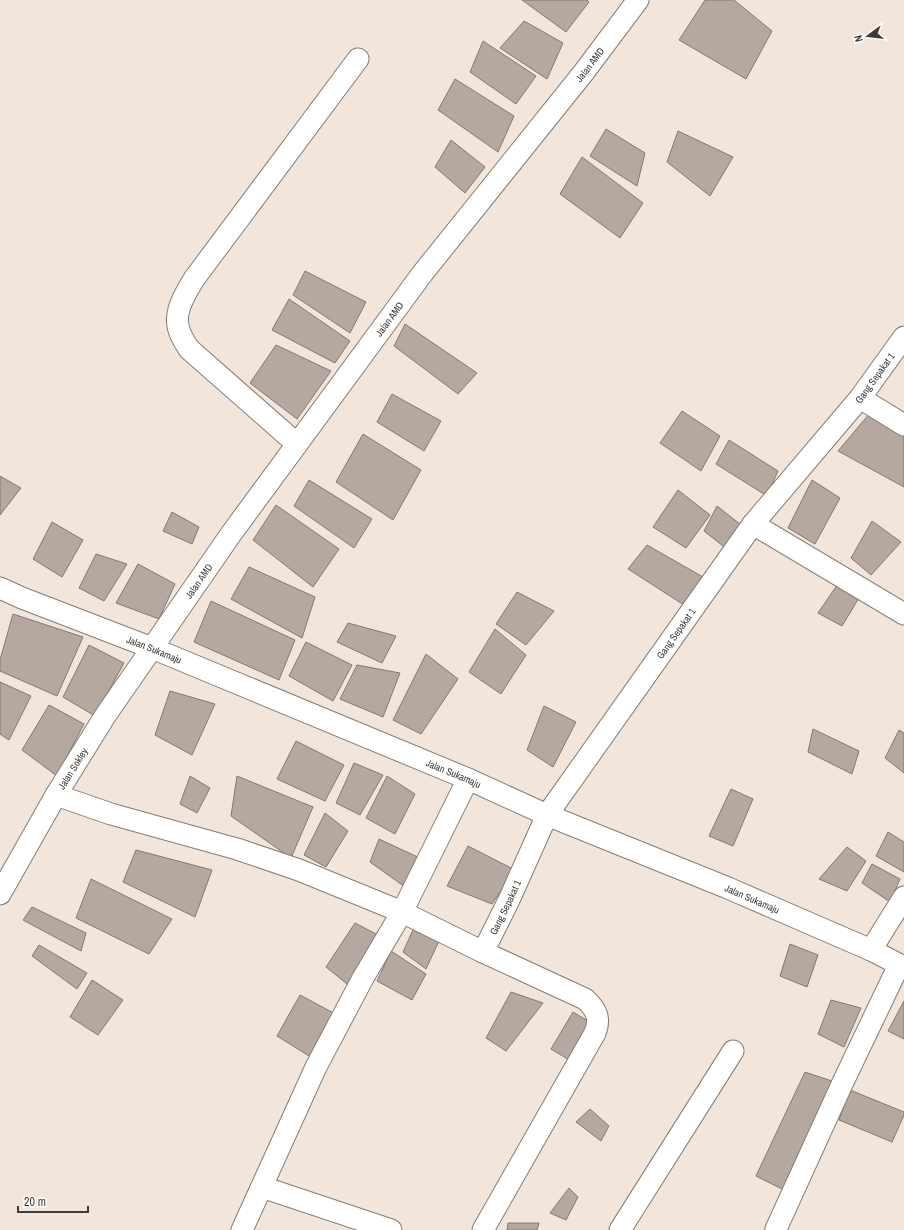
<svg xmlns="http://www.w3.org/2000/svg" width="904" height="1230" font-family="'Archivo Narrow',sans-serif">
  <rect width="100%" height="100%" fill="#f1e5dc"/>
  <g fill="#b4a8a0" stroke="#847972">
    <path d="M522 0H587L589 2 566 32Z"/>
    <path d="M705 0H734L772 31 746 79 679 40Z"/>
    <path d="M524 21 563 43 547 79 500 48Z"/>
    <path d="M483 41 536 76 516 104 470 72Z"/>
    <path d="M455 79 514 116 498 152 438 110Z"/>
    <path d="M606 129 645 153 637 186 590 156Z"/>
    <path d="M678 131 733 157 710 196 667 162Z"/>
    <path d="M451 140 485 167 465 193 435 167Z"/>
    <path d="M582 157 643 203 620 238 560 194Z"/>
    <path d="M305 271 366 302 350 333 293 295Z"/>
    <path d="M289 299 350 341 335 363 272 330Z"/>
    <path d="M405 324 477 373 458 394 394 346Z"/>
    <path d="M276 345 331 371 297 419 250 383Z"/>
    <path d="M392 394 441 421 424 451 377 422Z"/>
    <path d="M682 411 720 436 701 471 660 443Z"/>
    <path d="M870 413 904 433V487L838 451Z"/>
    <path d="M363 434 421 470 393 520 336 482Z"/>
    <path d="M729 440 778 471 767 496 716 464Z"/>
    <path d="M0 476 21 488 0 515Z"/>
    <path d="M309 480 372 519 354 548 294 506Z"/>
    <path d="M812 480 840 498 815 544 788 528Z"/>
    <path d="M678 490 710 515 686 548 653 527Z"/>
    <path d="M276 505 339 549 313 587 253 540Z"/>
    <path d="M717 506 745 528 728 550 704 531Z"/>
    <path d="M172 512 199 527 192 544 163 531Z"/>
    <path d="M872 521 901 542 871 575 851 558Z"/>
    <path d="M52 522 83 540 62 577 33 559Z"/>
    <path d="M647 545 703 577 684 605 628 569Z"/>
    <path d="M96 554 127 564 104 601 79 588Z"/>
    <path d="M138 564 175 584 159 619 116 603Z"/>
    <path d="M249 567 315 597 302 638 231 599Z"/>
    <path d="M840 581 862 593 842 626 818 613Z"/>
    <path d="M517 592 554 611 526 645 496 624Z"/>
    <path d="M211 601 295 640 279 680 194 642Z"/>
    <path d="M13 614 83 637 57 696 0 671V660Z"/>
    <path d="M348 623 396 636 382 663 337 642Z"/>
    <path d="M495 629 526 655 501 694 469 672Z"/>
    <path d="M306 642 352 665 333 701 289 676Z"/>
    <path d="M89 645 124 663 95 716 63 697Z"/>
    <path d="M426 654 458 679 421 734 393 720Z"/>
    <path d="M357 665 400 673 383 717 340 699Z"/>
    <path d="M0 682 31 696 9 740 0 734Z"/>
    <path d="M170 691 215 704 192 755 155 735Z"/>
    <path d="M49 705 84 724 57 776 22 750Z"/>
    <path d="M544 706 576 722 553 767 527 750Z"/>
    <path d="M813 729 859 751 852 774 808 752Z"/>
    <path d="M899 730 904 733V773L885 758Z"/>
    <path d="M296 741 344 765 325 801 277 779Z"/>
    <path d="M354 763 383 775 360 815 336 803Z"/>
    <path d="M190 776 210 788 197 813 180 804Z"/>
    <path d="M237 776 313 807 291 858 231 816Z"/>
    <path d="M387 776 415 794 395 834 366 818Z"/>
    <path d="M731 789 753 799 733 846 709 836Z"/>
    <path d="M325 813 348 831 326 867 304 855Z"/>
    <path d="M888 832 904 842V872L876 856Z"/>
    <path d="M379 839 422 859 405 887 370 862Z"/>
    <path d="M468 846 515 870 492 904 447 886Z"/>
    <path d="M847 847 866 861 847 891 819 879Z"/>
    <path d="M136 850 212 870 195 917 123 882Z"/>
    <path d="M872 864 900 879 890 902 862 883Z"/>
    <path d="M91 879 172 919 149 954 76 918Z"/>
    <path d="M32 907 86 933 81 951 23 920Z"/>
    <path d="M355 923 382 937 352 988 326 967Z"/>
    <path d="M413 930 439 941 426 969 403 952Z"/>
    <path d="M790 944 818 955 807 987 780 976Z"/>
    <path d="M39 945 87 973 77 989 32 956Z"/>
    <path d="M391 951 426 974 412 1000 377 981Z"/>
    <path d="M92 980 123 1000 98 1035 70 1017Z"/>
    <path d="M511 992 543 1003 506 1051 486 1038Z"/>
    <path d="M300 995 339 1016 314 1059 277 1036Z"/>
    <path d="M831 1000 861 1008 844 1047 818 1034Z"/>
    <path d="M904 1001V1039L888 1031Z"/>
    <path d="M573 1012 593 1024 571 1061 551 1049Z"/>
    <path d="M805 1072 835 1082 784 1190 756 1176Z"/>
    <path d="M850 1090 904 1112V1115L892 1142 839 1120Z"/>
    <path d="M590 1109 609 1126 601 1141 576 1122Z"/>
    <path d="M569 1188 578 1197 566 1220 550 1213Z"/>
    <path d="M508 1223H539L537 1230H507Z"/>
  </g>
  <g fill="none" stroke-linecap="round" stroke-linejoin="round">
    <defs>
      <g id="street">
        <path d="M860 398 904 425"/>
        <path d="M297 444 189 349C186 344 183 340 181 335 171 315 184 296 194 279L358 59"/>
        <path d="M753 524 904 614"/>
        <path id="s1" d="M0 588 22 598 152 648 468 779 547 815 728 888 871 950 904 967"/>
        <path d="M56 795 111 814 237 849 299 870 402 912 483 952 585 999C596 1009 601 1018 595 1033L483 1230"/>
        <path id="s2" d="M0 894 56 795 105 716 231 534 422 274 584 72 638 0"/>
        <path d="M871 950 904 897"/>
        <path id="s3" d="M483 952 509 900 547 815 753 524 860 398 904 337"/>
        <path d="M262 1187 391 1230"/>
        <path d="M776 1229 843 1082 899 965"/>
        <path d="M242 1230 316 1067 363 978 402 912 468 779"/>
        <path d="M620 1230 733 1051"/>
      </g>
    </defs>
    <use href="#street" stroke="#877c74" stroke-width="23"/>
    <use href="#street" stroke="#fff" stroke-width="21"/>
  </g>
  <g text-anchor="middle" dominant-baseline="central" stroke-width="3" stroke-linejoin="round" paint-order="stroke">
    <g font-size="10" fill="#3f3b37" stroke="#fff">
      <text stroke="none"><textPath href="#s2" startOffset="1019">Jalan AMD</textPath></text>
      <text stroke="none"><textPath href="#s2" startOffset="695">Jalan AMD</textPath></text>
      <text stroke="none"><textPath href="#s3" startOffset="698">Gang Sepakat 1</textPath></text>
      <text stroke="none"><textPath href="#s2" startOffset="371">Jalan AMD</textPath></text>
      <text stroke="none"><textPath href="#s3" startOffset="374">Gang Sepakat 1</textPath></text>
      <text stroke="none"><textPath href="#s1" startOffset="166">Jalan Sukamaju</textPath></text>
      <text stroke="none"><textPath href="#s2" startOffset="145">Jalan Sokley</textPath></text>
      <text stroke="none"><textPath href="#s1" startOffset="490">Jalan Sukamaju</textPath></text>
      <text stroke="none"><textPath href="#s1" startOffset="814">Jalan Sukamaju</textPath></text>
      <text stroke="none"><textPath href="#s3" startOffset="50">Gang Sepakat 1</textPath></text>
    </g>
  </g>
  <g transform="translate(868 36) rotate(255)" stroke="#ffffff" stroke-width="3" paint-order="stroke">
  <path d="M0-3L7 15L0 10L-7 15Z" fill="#3f3b37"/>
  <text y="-6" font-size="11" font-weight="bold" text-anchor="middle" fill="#3f3b37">N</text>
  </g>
  <path d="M18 1206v6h70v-6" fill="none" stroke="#3f3b37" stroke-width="2"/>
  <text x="24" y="1206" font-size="12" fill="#3f3b37" stroke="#ffffff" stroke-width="3" paint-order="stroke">20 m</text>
</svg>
